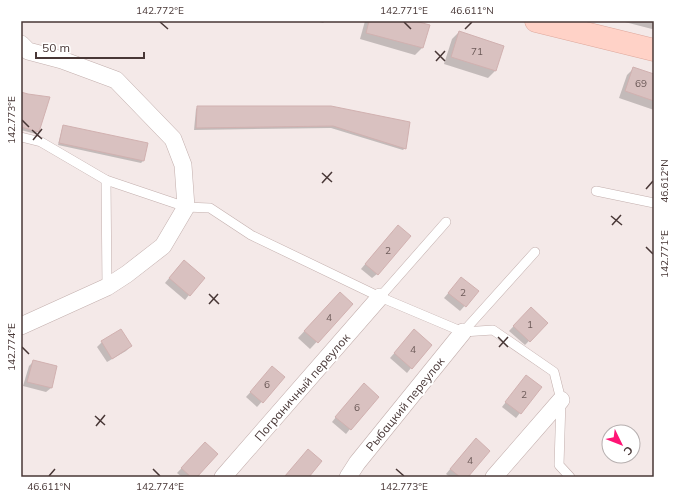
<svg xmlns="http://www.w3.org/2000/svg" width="675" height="498" font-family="Mulish,sans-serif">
  <rect width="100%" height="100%" fill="#f4e9e8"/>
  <g fill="#0003">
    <path d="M316 21H325L323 23Z"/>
    <path d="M365 21H411L429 26 422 48 415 55 360 39Z"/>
    <path d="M621 21H654V28L652 29Z"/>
    <path d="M459 32 503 46 495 71 488 78 444 64 452 39Z"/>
    <path d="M634 68 654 75V110L619 98 627 75Z"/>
    <path d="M21 93 38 131 36 134 21 130Z"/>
    <path d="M198 107H331L405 148 403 150 331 128 194 130 196 109Z"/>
    <path d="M64 126 143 161 141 163 58 145 62 129Z"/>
    <path d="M393 231 377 274 372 278 361 269Z"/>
    <path d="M179 266 189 295 185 300 165 283Z"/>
    <path d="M457 283 477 292 460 311 444 298Z"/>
    <path d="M333 300 352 304 310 349 298 338Z"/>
    <path d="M531 308 546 323 525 345 509 331Z"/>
    <path d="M410 335 411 368 407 373 390 358Z"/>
    <path d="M102 342 131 346 126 351 107 362 97 347Z"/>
    <path d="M34 361 51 388 46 392 23 386 29 366Z"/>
    <path d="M268 372 283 378 257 407 246 397Z"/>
    <path d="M522 381 520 413 516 418 502 407Z"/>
    <path d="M359 389 350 429 346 434 332 422Z"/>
    <path d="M205 443 195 477H182L177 473Z"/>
    <path d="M471 444 467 477H450L446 474Z"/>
  </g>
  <g fill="#d9c1c0" stroke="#d1b1b0">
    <path d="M369 21H415L430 25 423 48 366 33Z"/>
    <path d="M459 31 504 46 496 71 451 57Z"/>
    <path d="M633 67 654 74V101L625 91Z"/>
    <path d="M21 92 28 94 50 97 39 132 21 127Z"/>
    <path d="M197 106H331L410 122 406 149 333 126 196 128Z"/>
    <path d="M63 125 148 143 144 161 59 143Z"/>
    <path d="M398 225 411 236 378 275 365 264Z"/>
    <path d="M184 260 205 278 190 296 169 278Z"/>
    <path d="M461 277 479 291 466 307 448 293Z"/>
    <path d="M340 292 353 304 318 343 304 331Z"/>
    <path d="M531 307 548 323 530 342 513 326Z"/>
    <path d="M121 329 132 346 112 359 101 341Z"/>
    <path d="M414 329 432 345 412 369 394 353Z"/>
    <path d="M33 360 57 366 52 388 27 382Z"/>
    <path d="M272 366 285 377 263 403 250 392Z"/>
    <path d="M526 375 542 387 521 414 505 402Z"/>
    <path d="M364 383 379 397 351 430 335 417Z"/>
    <path d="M476 438 490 451 468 477H460L450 469Z"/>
    <path d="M205 442 218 454 197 477H191L181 468Z"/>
    <path d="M308 449 322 461 309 477H286L285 476Z"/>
  </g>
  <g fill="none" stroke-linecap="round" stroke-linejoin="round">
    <defs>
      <g id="lane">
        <path d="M21 137 41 142 106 180 186 207 210 208 251 235 380 297 463 332 493 330 554 372 561 400 559 465 570 477"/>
        <path d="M106 180 107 287"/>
        <path d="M596 191 654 203"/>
        <path d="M380 297 446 222"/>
        <path d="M463 332 535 252"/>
      </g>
      <g id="street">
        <path d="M21 44 28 51 62 60 116 80 173 139 183 165 186 207 163 246 127 274 107 287 21 326"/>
        <path d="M223 477 380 297"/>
        <path d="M348 477 357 463 463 332"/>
        <path d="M494 477 561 400"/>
      </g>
      <path id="secondary" d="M536 21 654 50"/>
    </defs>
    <use href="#lane" stroke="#c3afad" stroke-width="10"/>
    <use href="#street" stroke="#c3afad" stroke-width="18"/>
    <use href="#secondary" stroke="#dea89c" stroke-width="23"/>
    <use href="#lane" stroke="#fff" stroke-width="9"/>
    <use href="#street" stroke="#fff" stroke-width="17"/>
    <use href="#secondary" stroke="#ffd2c7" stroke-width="22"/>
  </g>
  <path fill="none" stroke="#483736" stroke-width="1.5" d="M160 22 168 29M404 22 411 29M465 29 472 22M435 51 445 61M436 61 445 51M22 120 29 127M32 130 42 139M33 140 42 129M322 173 332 182M322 183 332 172M646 189 653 181M611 216 622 225M612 225 621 215M646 247 653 254M209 294 219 304M209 304 218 294M498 337 508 347M22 347 29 354M499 347 508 337M95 416 105 425M96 426 105 415M153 469 160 476M396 469 404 476M49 476 55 469"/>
  <g text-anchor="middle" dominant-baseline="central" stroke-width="4" stroke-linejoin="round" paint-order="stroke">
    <g font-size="10" fill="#6c5a58">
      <text x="477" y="51">71</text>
      <text x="641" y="83">69</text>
      <text x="388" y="250">2</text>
      <text x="463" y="292">2</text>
      <text x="329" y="317">4</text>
      <text x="530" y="324">1</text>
      <text x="413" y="349">4</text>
      <text x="267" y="384">6</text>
      <text x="524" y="394">2</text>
      <text x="357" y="407">6</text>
      <text x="470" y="460">4</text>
    </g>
    <g font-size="12" fill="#483736" stroke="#fff">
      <text transform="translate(302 387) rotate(-49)">Пограничный переулок</text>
      <text transform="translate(405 404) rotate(-51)">Рыбацкий переулок</text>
    </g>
  </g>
  <rect width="675" height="498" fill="none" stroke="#ffffff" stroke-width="44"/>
  <g transform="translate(621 444) rotate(133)"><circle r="19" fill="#ffffff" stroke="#b6afaf"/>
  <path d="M0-3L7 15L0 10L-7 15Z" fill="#ff1475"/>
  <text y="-6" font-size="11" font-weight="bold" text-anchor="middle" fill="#483736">С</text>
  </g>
  <path d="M36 52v6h108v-6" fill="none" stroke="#483736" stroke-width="2"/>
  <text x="42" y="52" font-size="12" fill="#483736" stroke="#ffffff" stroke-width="3" paint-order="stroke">50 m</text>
  <rect x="22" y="22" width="631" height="454" fill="none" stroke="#483736" stroke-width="1.5"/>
  <g font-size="10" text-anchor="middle" fill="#483736">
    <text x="160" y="14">142.772°E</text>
    <text x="404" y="14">142.771°E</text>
    <text x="472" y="14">46.611°N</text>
    <text transform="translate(11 120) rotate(-90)" y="4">142.773°E</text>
    <text transform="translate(664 181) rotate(-90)" y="4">46.612°N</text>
    <text transform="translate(664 254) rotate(-90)" y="4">142.771°E</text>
    <text transform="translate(11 347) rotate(-90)" y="4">142.774°E</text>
    <text x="49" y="490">46.611°N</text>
    <text x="160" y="490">142.774°E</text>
    <text x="404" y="490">142.773°E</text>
  </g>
</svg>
